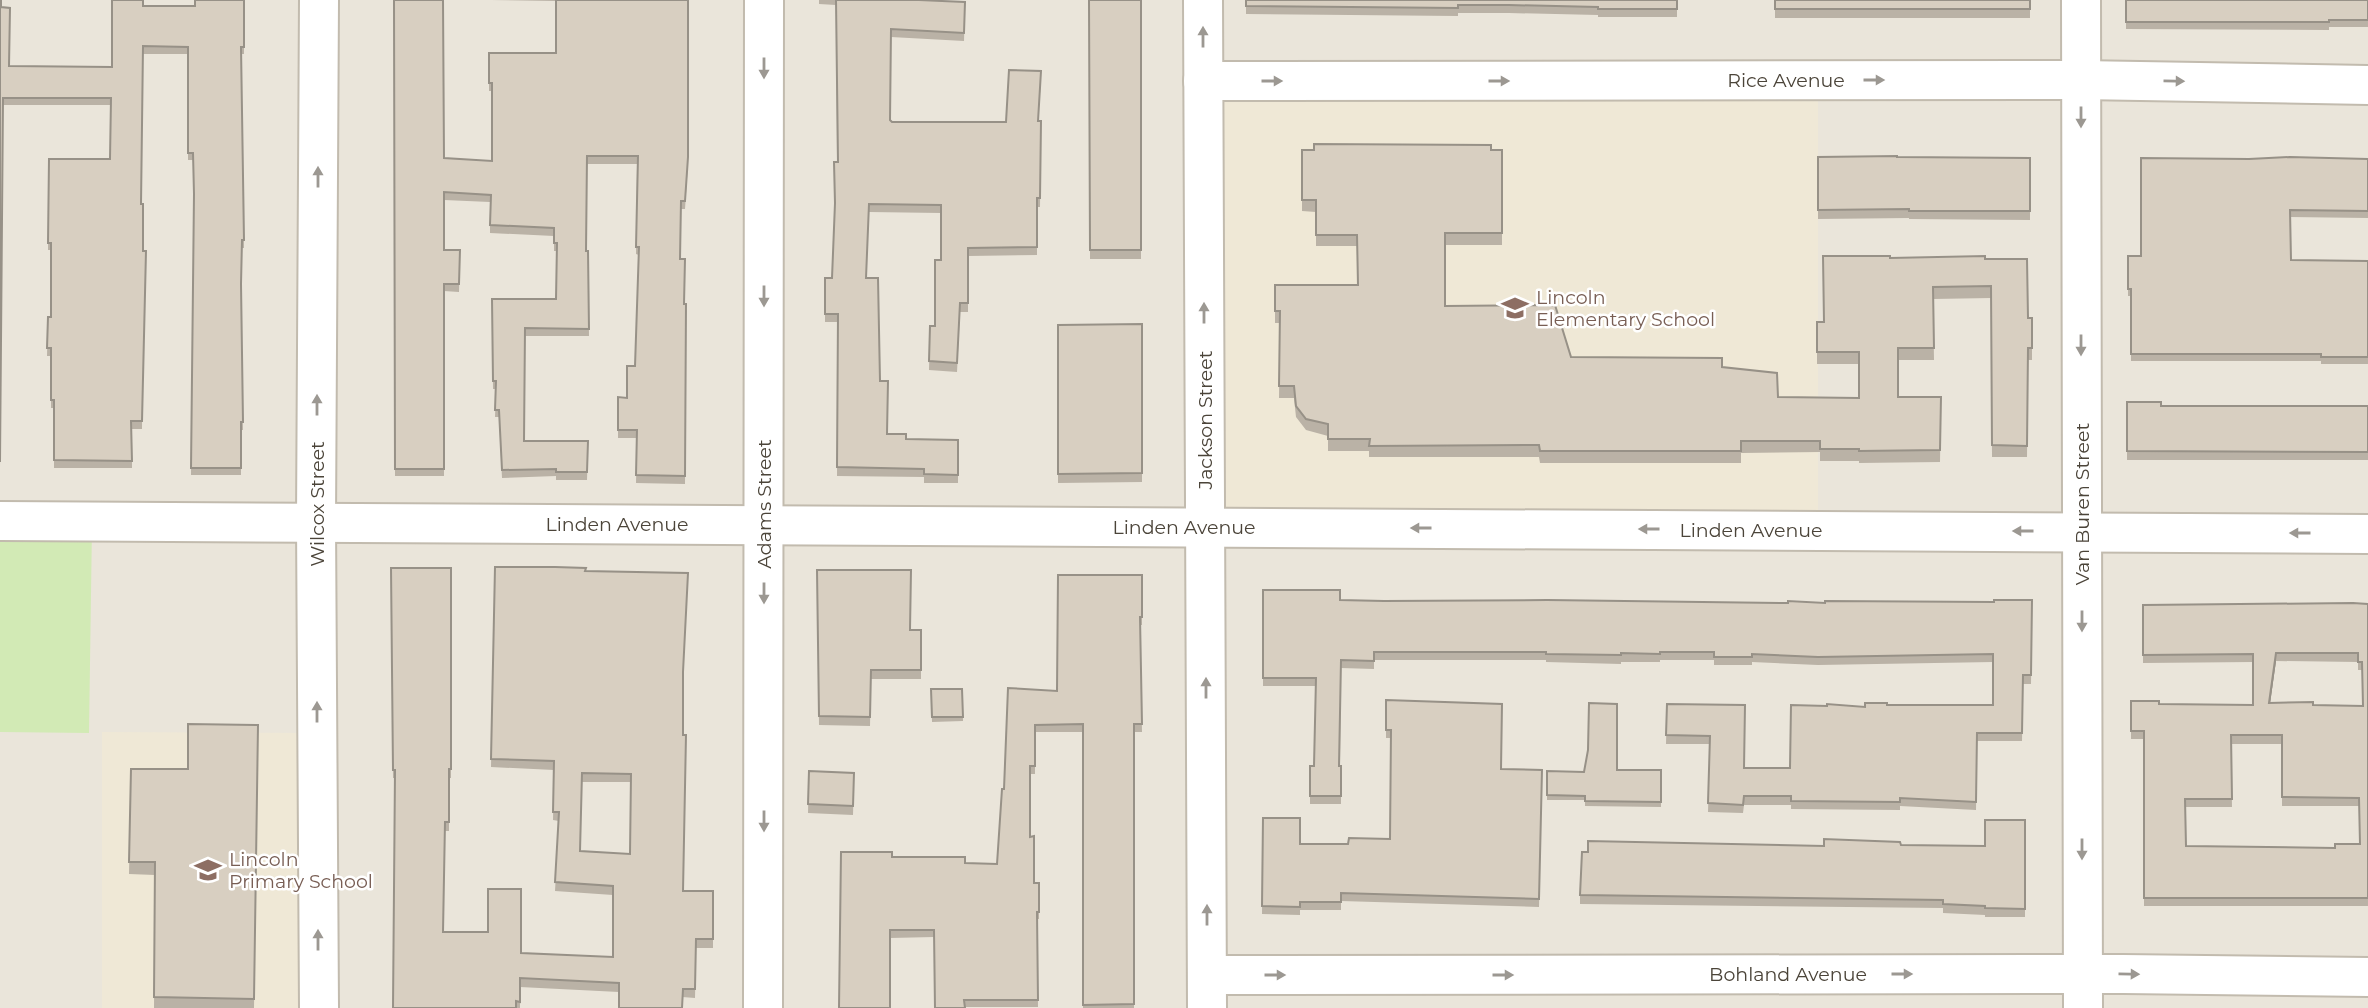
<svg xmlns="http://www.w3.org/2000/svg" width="2368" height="1008" font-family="Montserrat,sans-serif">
  <rect width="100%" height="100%" fill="#f6f3ec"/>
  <g fill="#eae5da">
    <path d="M0 0H309L313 733H103L102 1008H0V732H89L0 513Z"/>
    <path d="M325 0H1197L1199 1008H326Z"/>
    <path d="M1212 0H2067V69L1214 72Z"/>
    <rect x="2083" y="0" width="285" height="75"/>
    <path d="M1818 88 2368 102V1008H1212L1214 527Z"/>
  </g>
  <g fill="#efe8d6">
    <path d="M1818 88V531L1214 527 1212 90Z"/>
    <path d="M102 732 313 733V1008H102Z"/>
  </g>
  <path fill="#d2eab5" d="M0 525H92L89 733 0 732Z"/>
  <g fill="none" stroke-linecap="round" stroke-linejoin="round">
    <defs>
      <g id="minor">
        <path d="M1203 0 1207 1008"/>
        <path d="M2081 0 2083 1008"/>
        <path d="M1203 81 2081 80 2368 85"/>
        <path d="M0 521 2368 534"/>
        <path d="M1207 975 2123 974 2368 977"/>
        <path d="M319 1008 316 522 319 0"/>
        <path d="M763 1008 764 0"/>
      </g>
    </defs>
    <use href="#minor" stroke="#c2bbae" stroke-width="42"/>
    <use href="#minor" stroke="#fff" stroke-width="38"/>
  </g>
  <g fill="#bab2a6" fill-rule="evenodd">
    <path d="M0 0 9 66 112 67 195 6 244 0V54H241L244 240V248H242L241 288 243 430H241V475H191L194 200 193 160H188V54H143L141 204H143L142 429H132V468H54V408H51V356H47L48 317H51V250H48L49 159H110L111 105H3L0 469Z"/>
    <path d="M394 0 444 158 492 161V91H489V53H556V1L491 0H688V164L685 209H681L680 259 684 304H686L685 484 636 483 637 438H618V397L627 398 635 366 639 255 636 254 637 164H587L586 251H588L589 336H525L524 441H588L587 480H556V476L502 478 499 417H495L496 389H493L492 299H556L557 251H554V236L490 233V202L444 200V250H460L459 292 444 291V476H395Z"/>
    <path d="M819 0H919L965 2 964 41 891 37 890 120 892 122H1006L1041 80 1038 121H1041L1040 207H1037V255L968 256V312H960L957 372 929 370 930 326H935L941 260V213L869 212 866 278 887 434 906 439 958 440V483H924V477L837 476 838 322H825V287L832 278 837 162 836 5 819 4Z"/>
    <path d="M1089 0H1141V259H1090Z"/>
    <path d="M1246 0H1677V17H1598V15L1509 13H1458V16L1246 14Z"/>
    <rect x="1775" y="0" width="255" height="18"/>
    <path d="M2126 0H2368V27H2329V30L2126 29Z"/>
    <path d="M1302 150H1502V245H1445V306L1571 357 1722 367 1778 397 1859 398V364H1817V322H1824L1890 258 1985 259 2028 318H2032V360H2028L2027 457H1992L1991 298 1933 299 1934 360H1898V397H1941L1940 462 1859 463V461H1820V452L1741 453V463H1540L1539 457H1369V451H1328V436L1306 430 1296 417 1294 398H1279L1280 323H1275V285H1358L1357 246H1316V212L1302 211Z"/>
    <path d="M1818 157 2030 158V220L1909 219V218L1818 219Z"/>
    <path d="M2249 159H2368V218L2290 217 2291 260 2368 261V364H2321V361H2131V296H2128V256H2141Z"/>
    <path d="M1142 324V482L1058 483V325Z"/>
    <path d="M2127 402 2161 406H2368V460H2127Z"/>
    <path d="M495 567 585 571 683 681V891H713V948H696L695 998 619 992 520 987V1008H393L395 778H393L391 568H451V778H449V831H445L443 932 521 953 613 957V895L555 891 559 821 553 820 554 770 491 767ZM582 782H631L630 854 580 851Z"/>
    <path d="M817 570 911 630H921V679H871L870 726 819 725Z"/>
    <path d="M1142 575V625H1140L1142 732H1134V1008H1083V732H1035V774H1030V837L1034 883H1039V919H1037L1038 1007H965L934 937 890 938 839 1008 892 857 965 863 997 864 1004 789 1008 688 1057 691Z"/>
    <path d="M1263 590 1340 600 1384 601 1788 603 1994 602 2032 600 2031 684H2023L2022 741H1977L1976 810 1900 806V810L1791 809V805H1744L1743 813 1708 812 1710 744H1666L1667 704 1745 705 1744 768H1790L1865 707 1887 705H1993V662L1818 665 1752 662V665H1714V660H1660V662H1621V664L1546 662V660H1374V669L1341 668 1340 766H1341V804H1310V766H1314L1316 686H1263Z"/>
    <path d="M2368 604V906H2144V739H2131V701L2159 704 2253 705V662L2143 663V605ZM2276 661 2358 662V670H2362L2363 706 2313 705 2270 703ZM2231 744H2282V806H2359L2360 844 2335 848 2186 846 2185 807H2232Z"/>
    <path d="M931 689H962L963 721 932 722Z"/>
    <path d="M1386 700 1501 769 1542 770 1539 907 1341 901V910H1300V915L1262 914 1263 818 1300 844H1348L1390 839 1391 738H1386Z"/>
    <path d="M258 725 254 1008H154L155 875 129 874 131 769H188Z"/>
    <path d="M1617 770H1661V807L1585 806V800H1547V771L1584 772Z"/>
    <path d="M809 771 854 773 853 815 808 813Z"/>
    <path d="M2025 820V917H1985V915L1943 913V908L1580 904V895L1824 846H1985Z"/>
  </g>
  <path fill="#979187" d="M2276 653V661L2269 711V703Z"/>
  <g fill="#d8cfc1" stroke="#979187" stroke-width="2" fill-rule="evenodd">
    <path d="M0 0H1V7L10 8 9 66 112 67V0H143V6H195V0H244V47H241L244 240H242L241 284 243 422H241V468H191L194 194 193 153H188V47L143 46 141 204H143V251H146L142 421H131L132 461 54 460V400H51V348H47L48 317H51V243H48L49 159H110L111 98H3L0 462Z"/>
    <path d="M394 0H443L444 158 492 161V83H489V53H556V0H688V157L685 201H681L680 259H685L684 304H686L685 476 636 475 637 430H618V397L627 398V366H635L639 247H636L638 156H587L586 251H588L589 329 525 328 524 441H588L587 472H556V469L502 470 499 410H495L496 381H493L492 299H556L557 243H554V228L490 225 491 195 444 192V250H460L459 284H444V469H395Z"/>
    <path d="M836 0H919L965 2 964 33 891 29 890 120 892 122H1006L1009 70 1041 71 1038 121H1041L1040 198H1037V247L968 248V303H960L957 363 929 361 930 326H935V260H941V205L869 204 866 278H878L880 381H888L887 434H906V439L958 440V475L924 474V469L837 467 838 314H825V278H832L835 203 834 162H838Z"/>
    <path d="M1089 0H1141V250H1090Z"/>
    <path d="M1246 0H1677V9H1598V7L1509 5H1458V8L1246 6Z"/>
    <rect x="1775" y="0" width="255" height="9"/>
    <path d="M2126 0H2368V20H2329V22H2126Z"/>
    <path d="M1314 144 1491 145V150H1502V233H1445V306L1555 305 1571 357 1722 358V367L1777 373 1778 397 1859 398V352H1817V322H1824L1823 256H1890V258L1985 256V259H2027L2028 318H2032V348H2028L2027 446 1992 445 1991 286 1933 287 1934 348H1898V397H1941L1940 450 1859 451V449H1820V441H1741V451H1540L1539 445 1369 446 1370 439H1328V424L1306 419 1296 406 1294 386H1279L1280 311H1275V285H1358L1357 235H1316V200H1302V150H1314Z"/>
    <path d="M1897 156V157L2030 158V211H1909V209L1818 210V157Z"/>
    <path d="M2290 157 2368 159V211L2290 210 2291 260 2368 261V357H2321V354H2131V289H2128V256H2141V158L2249 159Z"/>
    <path d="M1142 324V473L1058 474V325Z"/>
    <path d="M2127 402H2161V406H2368V452L2127 451Z"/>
    <path d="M495 567H555L586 568 585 571 688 573 683 672V735H686L683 891H713V939H696L695 989H683L682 1008H619V983L520 978V1002L516 1001V1008H393L395 770H393L391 568H451V769H449V822H445L443 932H488V889H521V953L613 957V886L555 882 559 812H553L554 761 491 759ZM582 773 631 774 630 854 580 851Z"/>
    <path d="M817 570H911L910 630H921V670H871L870 717 819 716Z"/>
    <path d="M1058 575H1142V617H1140L1142 724H1134V1004L1083 1005V724L1035 725V766H1030V837L1034 836V883H1039V912H1037L1038 1000H964L965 1008H935L934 930H890V1008H839L841 852H892V857H965V863L997 864 1002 789H1004L1008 688 1057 691Z"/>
    <path d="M1263 590H1340V600L1384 601 1547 600 1788 603V601L1825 603V601L1994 602V600H2032L2031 675H2023L2022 733H1977L1976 802 1900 798V802L1791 801V796H1744L1743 805 1708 803 1710 736 1666 735 1667 704 1745 705 1744 768H1790L1791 705 1827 706V704L1865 707V703H1887V705H1993V654L1818 657 1752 654V657H1714V652H1660V654L1621 653V655L1546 654V652H1374V661L1341 660 1339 766H1341V796H1310V766H1314L1316 678H1263Z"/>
    <path d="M2353 603 2368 604V898H2144V731H2131V701H2159V704L2253 705V654L2143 655V605ZM2276 653H2358V662H2362L2363 706 2313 705V702L2269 703ZM2231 735H2282V797L2359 798 2360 844H2335V848L2186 846 2185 799H2232Z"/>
    <path d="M931 689H962L963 717H932Z"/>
    <path d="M1386 700 1502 704 1501 769 1542 770 1539 899 1341 893V902H1300V907L1262 906 1263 818H1300V844H1348L1349 838 1390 839 1391 730H1386Z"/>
    <path d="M1589 703 1617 704V770H1661V802L1585 801V796L1547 795V771L1584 772 1588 750Z"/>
    <path d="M188 724 258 725 254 999 154 997 155 862H129L131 769H188Z"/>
    <path d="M809 771 854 773 853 806 808 804Z"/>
    <path d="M1985 820H2025V909L1985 908V906L1943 904V900L1580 895 1582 852H1588V841L1824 846V839L1900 842 1901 845 1985 846Z"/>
  </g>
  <defs><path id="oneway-solid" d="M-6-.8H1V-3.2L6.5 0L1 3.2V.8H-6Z" transform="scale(1.75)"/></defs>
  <g fill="#9c9892">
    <use href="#oneway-solid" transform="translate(1203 37) rotate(-90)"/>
    <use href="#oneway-solid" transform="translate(764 68) rotate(90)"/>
    <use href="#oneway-solid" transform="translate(1874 80)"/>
    <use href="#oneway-solid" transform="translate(1272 81)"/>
    <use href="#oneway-solid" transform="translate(1499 81)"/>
    <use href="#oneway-solid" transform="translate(2174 81) rotate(1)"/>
    <use href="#oneway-solid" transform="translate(2081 117) rotate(90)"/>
    <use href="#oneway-solid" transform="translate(318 177) rotate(-90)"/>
    <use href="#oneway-solid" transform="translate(764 296) rotate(90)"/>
    <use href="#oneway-solid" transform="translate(1204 313) rotate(-90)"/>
    <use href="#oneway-solid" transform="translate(2081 345) rotate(90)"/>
    <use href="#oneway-solid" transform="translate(317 405) rotate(-90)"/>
    <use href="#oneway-solid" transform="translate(1421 528) rotate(-180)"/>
    <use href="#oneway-solid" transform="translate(1649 529) rotate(-180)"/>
    <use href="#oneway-solid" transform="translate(2023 531) rotate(-180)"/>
    <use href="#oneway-solid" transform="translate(2300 533) rotate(-180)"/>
    <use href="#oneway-solid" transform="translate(764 593) rotate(90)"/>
    <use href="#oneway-solid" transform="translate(2082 621) rotate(90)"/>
    <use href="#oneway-solid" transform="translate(1206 688) rotate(-90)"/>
    <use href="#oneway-solid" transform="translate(317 712) rotate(-90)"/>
    <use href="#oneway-solid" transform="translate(764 821) rotate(90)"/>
    <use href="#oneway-solid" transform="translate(2082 849) rotate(90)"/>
    <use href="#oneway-solid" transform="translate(1207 915) rotate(-90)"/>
    <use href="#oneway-solid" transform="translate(318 940) rotate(-90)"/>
    <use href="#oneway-solid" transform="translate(1902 974)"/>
    <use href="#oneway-solid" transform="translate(2129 974) rotate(1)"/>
    <use href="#oneway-solid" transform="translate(1275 975)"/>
    <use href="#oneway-solid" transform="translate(1503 975)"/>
  </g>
  <defs>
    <symbol id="school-bare" viewBox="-9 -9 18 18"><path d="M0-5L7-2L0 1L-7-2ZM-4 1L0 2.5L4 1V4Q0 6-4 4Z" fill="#8d6e63" stroke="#fff" stroke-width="2.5" paint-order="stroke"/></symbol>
  </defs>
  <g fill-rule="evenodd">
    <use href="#school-bare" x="1496" y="289" width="38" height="38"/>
    <use href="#school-bare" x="189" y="851" width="38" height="38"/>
  </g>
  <g text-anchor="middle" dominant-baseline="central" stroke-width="5" stroke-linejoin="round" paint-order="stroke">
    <g font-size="19" fill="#4b4439" stroke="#fff">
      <text x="1786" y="80">Rice Avenue</text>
      <text transform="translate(1205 420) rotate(-90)">Jackson Street</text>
      <text transform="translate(317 504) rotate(-90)">Wilcox Street</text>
      <text transform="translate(764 504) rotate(-90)">Adams Street</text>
      <text transform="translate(2082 504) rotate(-90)">Van Buren Street</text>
      <text x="617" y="524">Linden Avenue</text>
      <text x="1184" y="527">Linden Avenue</text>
      <text x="1751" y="530">Linden Avenue</text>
      <text x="1788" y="974">Bohland Avenue</text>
    </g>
    <g font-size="19" fill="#785e54" stroke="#fff" text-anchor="start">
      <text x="1536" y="297">Lincoln<tspan x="1536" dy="22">Elementary School</tspan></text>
      <text x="229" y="859">Lincoln<tspan x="229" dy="22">Primary School</tspan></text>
    </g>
  </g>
</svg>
